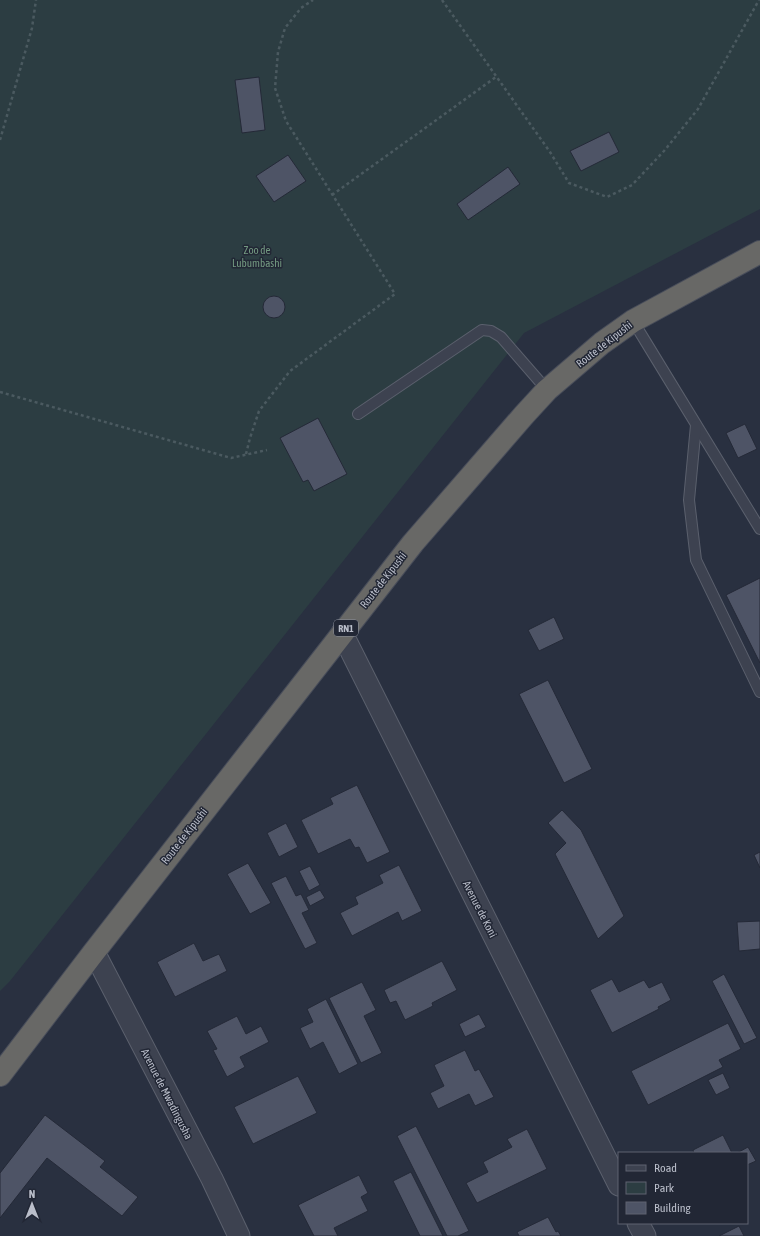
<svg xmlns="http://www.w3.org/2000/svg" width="760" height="1236" font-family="'Asap Condensed',sans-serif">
  <rect width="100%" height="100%" fill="#293040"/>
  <path fill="#2c3d42" d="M0 0H760V209L524 333 10 981 0 991Z"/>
  <g fill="#4e5466" stroke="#242937">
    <path d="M259 77 265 130 242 133 235 80Z"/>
    <path d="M609 132 619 152 581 171 570 151Z"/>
    <path d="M288 155 306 181 274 202 256 176Z"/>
    <path d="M508 167 520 184 468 220 457 204Z"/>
    <circle cx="274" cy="307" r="11"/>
    <path d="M318 418 347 474 314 491 308 480 303 482 280 438Z"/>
    <path d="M745 424 757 449 738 458 726 433Z"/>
    <path d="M760 578V663L726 595Z"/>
    <path d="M554 617 564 639 539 651 528 630Z"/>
    <path d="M548 680 592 769 564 783 519 694Z"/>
    <path d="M357 785 390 852 367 863 359 847 355 848 350 839 318 854 301 820 333 804 330 798Z"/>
    <path d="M562 810 581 830 624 916 598 939 555 854 566 843 548 823Z"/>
    <path d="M286 823 298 847 279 857 267 833Z"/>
    <path d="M760 852V868L754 855Z"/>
    <path d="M248 863 271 903 250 914 227 874Z"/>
    <path d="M399 865 422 911 402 921 398 912 352 936 340 913 358 904 355 897 383 883 379 875Z"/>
    <path d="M310 866 320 885 309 891 299 871Z"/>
    <path d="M286 876 296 896 301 894 309 910 302 913 317 943 305 949 271 883Z"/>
    <path d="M320 890 325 898 310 906 306 897Z"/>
    <path d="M760 921V949L739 951 737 922Z"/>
    <path d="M194 943 203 961 219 954 227 971 175 997 157 962Z"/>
    <path d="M442 961 457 990 432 1003 433 1006 405 1020 396 1001 390 1003 384 990Z"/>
    <path d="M724 974 757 1038 744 1044 712 981Z"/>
    <path d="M612 979 619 992 644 980 649 988 662 982 671 1000 658 1007 659 1009 612 1033 590 990Z"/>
    <path d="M362 982 376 1010 364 1016 382 1053 361 1063 329 998Z"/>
    <path d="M326 999 358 1064 339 1074 323 1042 310 1049 300 1028 313 1022 307 1009Z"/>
    <path d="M479 1014 486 1027 465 1037 459 1024Z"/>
    <path d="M237 1016 246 1034 261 1026 269 1042 240 1057 245 1067 227 1077 213 1050 217 1049 207 1031Z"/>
    <path d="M728 1023 741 1049 719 1060 723 1067 648 1105 631 1071Z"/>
    <path d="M465 1050 475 1071 479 1069 494 1097 475 1106 469 1094 438 1109 430 1093 444 1086 434 1065Z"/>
    <path d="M723 1073 730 1088 716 1095 708 1080Z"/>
    <path d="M298 1076 317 1113 253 1144 234 1107Z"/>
    <path d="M45 1115 105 1161 100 1167 138 1197 122 1216 47 1158 0 1218V1173Z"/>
    <path d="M416 1126 469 1231 458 1236H447L397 1136Z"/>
    <path d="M527 1129 547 1169 477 1203 466 1183 488 1172 483 1162 512 1147 507 1139Z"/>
    <path d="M723 1135 732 1153H694L693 1150Z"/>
    <path d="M748 1147 756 1161 747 1165V1153H737Z"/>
    <path d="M411 1172 443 1236H420L393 1181Z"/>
    <path d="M359 1175 368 1193 361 1197 368 1211 334 1228 338 1236H314L298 1205Z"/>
    <path d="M548 1217 556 1232 558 1231 561 1236H519L517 1232Z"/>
    <path d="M739 1226 744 1236H719Z"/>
  </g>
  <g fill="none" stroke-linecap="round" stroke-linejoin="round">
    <defs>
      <g id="service">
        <path d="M633 321 760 529"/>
        <path d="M358 414 482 330 491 331 501 337 547 390"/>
        <path d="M696 425 689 500 696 560 760 692"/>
      </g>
      <g id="minor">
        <path d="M342 633 619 1185"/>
        <path d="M94 952 212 1179 239 1236"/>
        <path d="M638 1223 645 1236"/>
      </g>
      <path id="trunk" d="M0 1075 94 952 413 543 524 415 547 390 602 343 633 321 760 252"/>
    </defs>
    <use href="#service" stroke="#5b606d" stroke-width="12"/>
    <use href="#minor" stroke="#5b606d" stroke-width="23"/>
    <use href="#trunk" stroke="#484d5a" stroke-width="24"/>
    <g stroke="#4b5a60" stroke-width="2.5" stroke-dasharray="3 3" stroke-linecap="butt">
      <path d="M442 0 550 152 569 183 607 197 632 185 664 151 698 109 759 0"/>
      <path d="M0 140 32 28 36 0"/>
      <path d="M332 195 496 77"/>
      <path d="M0 392 231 458 267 450"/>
      <path d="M246 454 250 438 259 411 290 371 395 294 286 121 275 88 278 52 285 28 301 8 313 0"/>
    </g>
    <use href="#service" stroke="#3d4250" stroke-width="10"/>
    <use href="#minor" stroke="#3d4250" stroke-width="21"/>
    <use href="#trunk" stroke="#686866" stroke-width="22"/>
  </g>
  <g text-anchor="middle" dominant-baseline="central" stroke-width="3" stroke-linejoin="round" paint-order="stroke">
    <rect fill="#222735" stroke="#8c919d" stroke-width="1" x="334" y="620" width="24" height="16" rx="3"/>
    <g font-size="10" font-weight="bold" fill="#babeca">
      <text x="346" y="628">RN1</text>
    </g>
    <g font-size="11" fill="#739981" stroke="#222735">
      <text x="257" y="250">Zoo de<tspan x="257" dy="13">Lubumbashi</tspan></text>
    </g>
    <g font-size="11" fill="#babeca" stroke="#222735">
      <text transform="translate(604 344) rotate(-38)">Route de Kipushi</text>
      <text transform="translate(383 580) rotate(-52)">Route de Kipushi</text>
      <text transform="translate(184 836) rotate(-52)">Route de Kipushi</text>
      <text transform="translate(480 909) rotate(63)">Avenue de Koni</text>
      <text transform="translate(167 1094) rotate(63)">Avenue de Mwadingusha</text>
    </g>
  </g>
  <rect x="618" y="1152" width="130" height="72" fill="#222735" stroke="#5f6371"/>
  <rect x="626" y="1165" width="20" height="6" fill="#3d4250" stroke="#5f6371"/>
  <text x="654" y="1172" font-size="12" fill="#babeca">Road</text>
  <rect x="626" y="1182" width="20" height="12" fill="#2c3d42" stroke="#5f6371"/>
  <text x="654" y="1192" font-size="12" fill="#babeca">Park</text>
  <rect x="626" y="1202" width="20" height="12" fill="#4e5466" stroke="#5f6371"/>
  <text x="654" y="1212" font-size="12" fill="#babeca">Building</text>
  <g transform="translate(32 1204)" stroke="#222735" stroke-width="3" paint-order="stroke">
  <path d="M0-3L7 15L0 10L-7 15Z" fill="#babeca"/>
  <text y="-6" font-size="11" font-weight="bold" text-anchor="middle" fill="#babeca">N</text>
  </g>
</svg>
